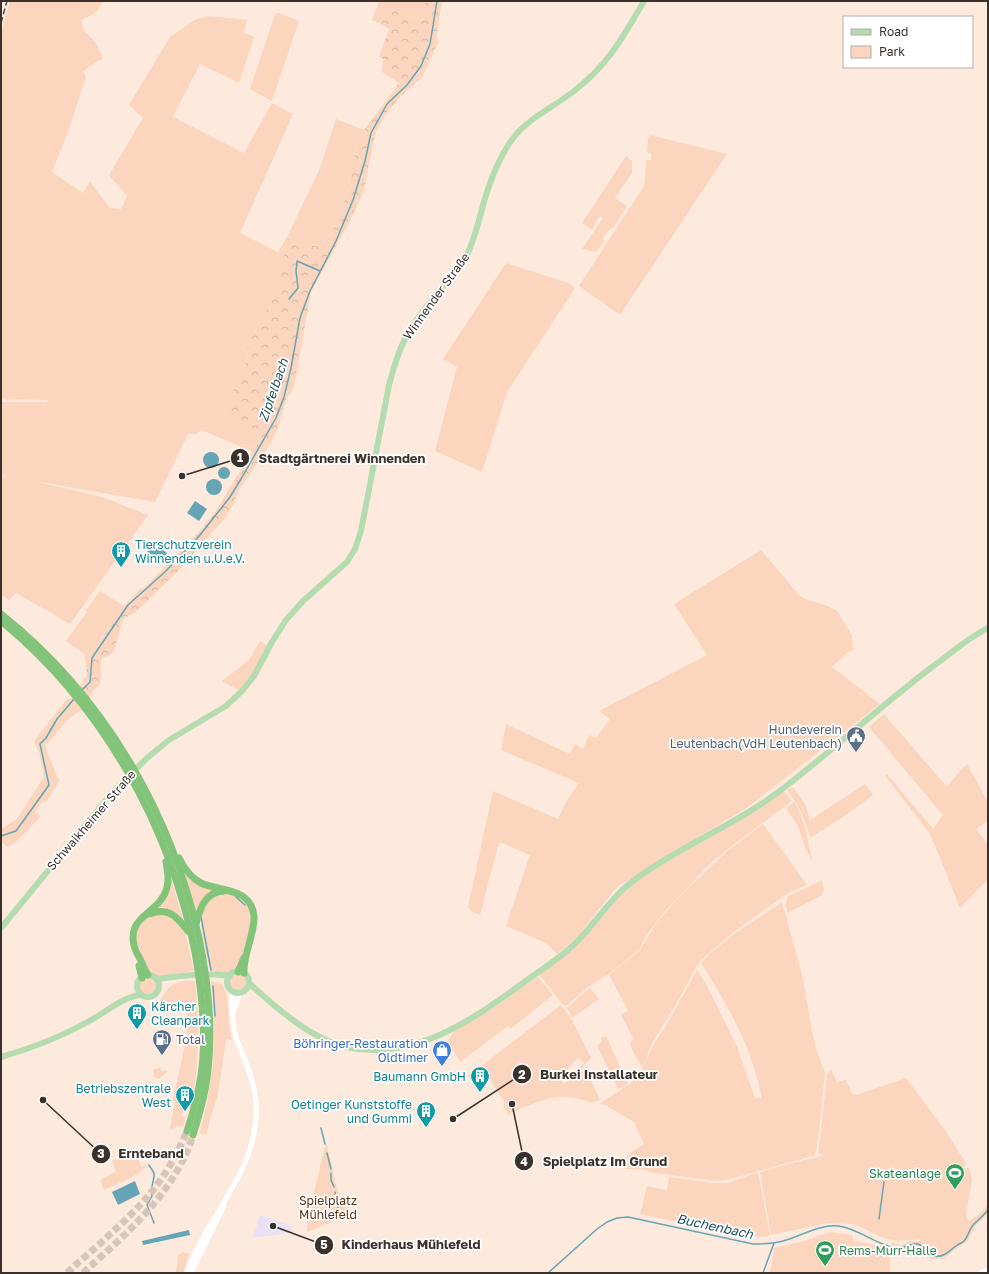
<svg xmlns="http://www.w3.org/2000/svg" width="989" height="1274" font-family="'Golos Text',sans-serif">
  <defs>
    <pattern id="forest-crowns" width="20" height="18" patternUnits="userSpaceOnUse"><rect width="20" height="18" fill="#fbd5be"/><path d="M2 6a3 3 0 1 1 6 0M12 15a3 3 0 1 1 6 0" fill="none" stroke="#d8b7a3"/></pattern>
  </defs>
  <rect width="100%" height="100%" fill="#feeadd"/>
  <path fill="#e9e0f5" d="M260 1215 291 1225 293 1232 269 1236 253 1237Z"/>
  <g fill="#fbd5be" fill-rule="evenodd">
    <path d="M10 1H103L96 13 81 20 84 30 96 43 103 58 83 71 86 77 67 135 52 172 83 193 90 182 110 208 121 209 127 196 109 175 143 118 129 105 170 37 196 19 210 16 247 20 244 33 254 37 239 83 200 64 173 117 244 153 272 103 293 114 240 233 278 252 287 237 320 168 336 119 364 130 357 143 343 207 328 240 319 247 289 237 282 250 288 262 279 273 282 282 260 321 246 350 248 357 225 410 241 420 262 435 255 448 241 444 237 445 201 430 196 434H188L155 502 34 481 102 497 148 515 70 624 16 593 9 600 1 595V476L16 477 1 475V402H47L48 400 1 399V33Z"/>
    <path d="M379 1H427L416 20 389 6 381 24 372 20Z"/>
    <path d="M279 13 299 21 272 101 250 89 275 14Z"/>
    <path d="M650 135 727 154 620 315 579 286 644 186 645 181 646 160H651V154L647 152 648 138Z"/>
    <path d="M626 156 632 161V173L615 198 627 206 613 228 609 230 603 237 604 241 596 252 582 249 603 218 601 217 598 218 592 230 582 223Z"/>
    <path d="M506 263 569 283 575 288 507 392 482 472 435 451 457 367 443 359Z"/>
    <path d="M761 550 800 596 808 600 828 606 837 611 852 636 853 651 848 652 832 667 880 704 748 807 617 887 577 937 557 954 546 943 506 926 530 855 499 842 480 915 472 912 468 907 493 791 558 819 567 800 579 783 501 750 506 724 570 754 575 744 583 749 589 735 596 738 610 719 599 711 707 655 674 604Z"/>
    <path d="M100 591 124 606 89 657 66 641 87 612 86 610Z"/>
    <path d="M260 641 272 649 252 682 243 693 222 681 249 660Z"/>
    <path d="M72 698 82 710C67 717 57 733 45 746L59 781 47 801 42 802 35 812 41 816 15 843 7 847 1 841V829L17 819 44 776 39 752 34 741 67 699Z"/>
    <path d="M884 714 947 787 960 771 967 764 988 802V821L976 829 988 845V879L960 908 941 860 929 832 885 776 887 774 933 829 943 815 869 727Z"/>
    <path d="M865 784 873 795 843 817 810 838C805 818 799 806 787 790L793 787 805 804 810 820Z"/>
    <path d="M781 792H785L792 801 729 848 712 862 665 911 645 938 640 949 613 971 587 988 566 1006 563 1005 539 974 615 900 638 880Z"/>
    <path d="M794 802C806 820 807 840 812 860L805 847 799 828 786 808Z"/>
    <path d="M763 824 807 885 788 893 735 931 701 960 694 971 678 1001 652 1043 643 1067 638 1061 630 1045 633 1038 621 1015 628 1010 609 975 640 950 656 924 678 898 726 852Z"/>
    <path d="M185 873 214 889 196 912Z"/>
    <path d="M171 879 184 922 164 907H161L157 910Z"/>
    <path d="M822 880 824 890 821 896 787 913 786 905 787 897Z"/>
    <path d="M226 893C266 898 247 942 239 966 231 977 220 972 210 971 208 962 206 952 204 943 199 919 197 900 226 893Z"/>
    <path d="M782 902 803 978 812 1031 816 1048 825 1073 818 1141 815 1155 727 1180 715 1181 648 1172 647 1170 625 1169 627 1155 644 1144 634 1122 605 1105 599 1104 631 1083 641 1072 652 1047 666 1026 697 970 706 984 737 1047 755 1098H761V1095C751 1045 728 1006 701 963L707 956 737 932Z"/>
    <path d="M158 914 173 917 185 932 194 971 157 977 149 973 136 946V932L141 924 146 919Z"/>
    <circle cx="238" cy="982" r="9"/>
    <path d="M537 977 539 978 553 995 510 1029 508 1026 460 1062 448 1041 454 1031 492 1009Z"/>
    <circle cx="148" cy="986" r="9"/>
    <path d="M184 981H195C199 1024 200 1064 191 1106L190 1109 184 1107 182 1116 185 1117 184 1126 181 1127 177 1126 173 1129 170 1128 175 1101H173L186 1039 187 1027 186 1002 164 1005 161 1003 160 1000C169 989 168 984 184 981Z"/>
    <path d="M211 981 222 984 227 996 229 1025 232 1040 226 1039 218 1093 206 1135 200 1133V1132L207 1102H209L207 1101C216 1061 216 1021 211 981Z"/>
    <path d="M590 988 599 999 572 1018 567 1008Z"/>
    <path d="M561 1005 571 1018 591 1058 583 1066 588 1077 589 1076 600 1100C589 1106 580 1097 568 1097 548 1095 526 1107 508 1114L503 1105 505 1103 484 1071 470 1079 468 1076ZM578 1057 584 1063 564 1084 560 1079Z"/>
    <path d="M606 1036 628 1084 618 1089 597 1045 602 1042 601 1038Z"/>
    <path d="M158 1068H161V1071L169 1070 159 1079 154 1077 153 1070Z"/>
    <path d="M831 1070 837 1082 846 1080 852 1094 856 1095 906 1078 947 1133 965 1162 966 1166 952 1172 969 1168 972 1179 966 1216 969 1221 981 1213 988 1204V1214L976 1225 967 1242 958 1247 944 1259H933L927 1257 923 1250 913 1247 903 1252 890 1249V1273H770L774 1248 800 1242 830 1232 852 1235 853 1240C865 1244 878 1244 890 1249L892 1242 901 1245 910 1241H920V1239L896 1241 881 1237 859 1226 844 1223H828L771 1235 760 1172 804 1160 824 1156 818 1153 820 1140 827 1074Z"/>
    <path d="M325 1145H327L337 1190 351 1214 307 1232V1224Z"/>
    <path d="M135 1151 142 1167 148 1163C140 1177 118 1183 104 1190L100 1180 116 1171 112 1161Z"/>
    <path d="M758 1172 770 1235 767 1237 740 1235 640 1214 647 1186 667 1190 669 1177 715 1183H728Z"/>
    <path d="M182 1252 189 1253 183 1273 176 1272 178 1256Z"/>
  </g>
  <path fill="url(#forest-crowns)" d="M427 1H442L437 34 438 43 422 77 399 98 383 118 375 135 364 190 352 217 311 292 294 387 285 402 280 422 271 443 239 490 233 505 225 518 177 572 136 612 123 619 114 652 101 659V683L93 691 86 708 82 710 72 698 87 675 85 655 89 657 124 606 141 588 143 589 200 531 215 512 252 452 237 445 241 444 255 448 262 435 241 420 231 421 225 410 248 357 246 350 260 321 281 283 279 273 288 262 282 251 289 237 319 247 328 240 343 207 357 143 364 130 399 83 382 72 383 59 379 56 389 29 381 24 389 5 416 20Z"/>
  <g fill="#65a5b5">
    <path d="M239 449 249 453 244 462H238L233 458Z"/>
    <circle cx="211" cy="460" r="8"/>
    <circle cx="224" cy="473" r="6"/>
    <circle cx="214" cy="487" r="8"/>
    <path d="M195 501 207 509 199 521 187 513Z"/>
    <path d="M153 543 167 553 161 562 147 552Z"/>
    <path d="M135 1181 140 1194 118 1205 112 1192Z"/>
    <path d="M189 1230 190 1235 143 1245 142 1241Z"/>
  </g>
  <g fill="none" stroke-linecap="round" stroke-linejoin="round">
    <g stroke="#65a5b5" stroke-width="1.5">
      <path d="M289 299 298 288 296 271 297 261 320 271"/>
      <path d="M82 690 90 682 92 658 128 605 166 571 200 535 230 497 241 479 276 418 284 397 291 368 300 318 310 291 336 241 353 200 365 161 371 133 387 104 407 85 421 66 430 44 437 1"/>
      <path d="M1 836 16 831 49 785 40 744 46 738 57 719 74 699"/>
      <path d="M236 897 245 905"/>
      <path d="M201 917 211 970"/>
      <path d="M213 986 215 1016"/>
      <path d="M321 1128 325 1144"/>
      <path d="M327 1153 331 1169"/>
      <path d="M149 1165 154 1173V1177L151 1191 152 1196 147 1205 154 1223"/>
      <path d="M331 1173V1180L334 1187"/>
      <path d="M335 1192 338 1208"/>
      <path d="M879 1219 884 1182"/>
      <path d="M548 1273 597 1229 607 1222 617 1218 628 1217 753 1244C763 1244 773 1244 783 1241 801 1236 820 1224 839 1226 859 1229 875 1244 895 1248 904 1249 913 1242 918 1244 925 1246 928 1254 935 1256 944 1258 950 1250 956 1246 958 1244 962 1243 964 1241 968 1237 969 1230 973 1225 978 1220 983 1216 988 1210"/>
      <path d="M763 1273 774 1243"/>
    </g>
    <g stroke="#d7c5b9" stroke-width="7" stroke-dasharray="7 3.5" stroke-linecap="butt">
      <path d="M67 1273C80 1260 95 1249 108 1236 145 1203 168 1177 187 1131"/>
      <path d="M83 1273C127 1233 175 1193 193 1135"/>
    </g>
    <g stroke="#fff" stroke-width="5">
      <path d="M234 1010 240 993"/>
      <path d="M187 1273C208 1212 261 1170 256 1101 254 1077 242 1056 235 1034 232 1020 232 1005 232 991"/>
      <path d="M191 1273 224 1206"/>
      <path d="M980 1273 988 1270"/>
    </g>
    <g stroke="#b5dcb0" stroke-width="6">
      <path d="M1 928 111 794 147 758 169 740 226 706 242 691 254 676 272 642 286 620 303 601 347 562 355 549 361 531 389 385C393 370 397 354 405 339 421 308 448 284 467 255 474 240 478 224 482 209 489 183 498 158 514 137 530 117 554 107 574 91 608 65 623 37 644 1"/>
      <circle cx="238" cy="982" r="11"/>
      <circle cx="148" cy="986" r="11"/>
      <path d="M157 979C180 976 206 972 230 976"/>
      <path d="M249 983C275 1007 311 1039 346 1047 413 1062 472 1020 523 983 539 971 556 961 570 948 592 929 606 903 628 885 646 870 666 859 685 848 719 829 754 811 785 787 835 748 882 705 932 667 950 654 968 638 988 628"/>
      <path d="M1 1057C32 1048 61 1037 89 1021 105 1013 124 996 141 995"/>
    </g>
    <g stroke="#83c47b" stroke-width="7">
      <path d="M1 614C103 695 171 811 199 938 208 981 213 1026 208 1070 206 1092 200 1113 193 1135"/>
      <path d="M1 621C102 704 170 825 195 952 202 992 207 1035 201 1075 198 1095 193 1113 187 1131"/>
      <path d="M179 858C184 868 191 878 201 883 220 892 251 887 254 916 255 934 243 954 244 973"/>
      <path d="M147 914C150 914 153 913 156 912 172 909 180 921 188 931"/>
      <path d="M196 924C200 908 205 892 224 891"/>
      <path d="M139 966 142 978"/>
      <path d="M238 972 244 958"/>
      <path d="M148 975C144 970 143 964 140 959 132 946 129 930 141 919 149 911 159 905 164 895 170 884 168 873 166 862"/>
    </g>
    <path stroke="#5b4f48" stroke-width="1.5" stroke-dasharray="6 3" stroke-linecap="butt" d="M1 23 7 1"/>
  </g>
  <defs>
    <symbol id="building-pin" viewBox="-11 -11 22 30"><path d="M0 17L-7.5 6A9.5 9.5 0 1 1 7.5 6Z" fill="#0f9aa8" stroke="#fff"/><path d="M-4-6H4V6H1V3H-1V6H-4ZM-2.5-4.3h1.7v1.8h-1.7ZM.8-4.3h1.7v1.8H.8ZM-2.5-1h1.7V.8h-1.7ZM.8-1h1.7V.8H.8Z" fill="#fff"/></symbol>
    <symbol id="civic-pin" viewBox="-11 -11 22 30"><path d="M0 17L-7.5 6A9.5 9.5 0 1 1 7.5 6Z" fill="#5c6f8a" stroke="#fff"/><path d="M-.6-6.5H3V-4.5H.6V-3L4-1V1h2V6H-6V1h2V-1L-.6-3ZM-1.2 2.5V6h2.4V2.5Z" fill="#fff"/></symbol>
    <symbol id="fuel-pin" viewBox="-11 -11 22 30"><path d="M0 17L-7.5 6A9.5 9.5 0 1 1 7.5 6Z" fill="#5c6f8a" stroke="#fff"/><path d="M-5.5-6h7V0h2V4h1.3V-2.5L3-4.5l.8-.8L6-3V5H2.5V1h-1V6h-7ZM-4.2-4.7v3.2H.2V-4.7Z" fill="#fff"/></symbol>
    <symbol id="shop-pin" viewBox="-11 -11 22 30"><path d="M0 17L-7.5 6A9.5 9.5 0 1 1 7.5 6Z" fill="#3f7fe0" stroke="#fff"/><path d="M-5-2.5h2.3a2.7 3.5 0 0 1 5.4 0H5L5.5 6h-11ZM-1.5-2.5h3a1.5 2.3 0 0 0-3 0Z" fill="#fff"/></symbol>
    <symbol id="stadium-pin" viewBox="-11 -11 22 30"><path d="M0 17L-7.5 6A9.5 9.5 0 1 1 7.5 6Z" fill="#2e9e5b" stroke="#fff"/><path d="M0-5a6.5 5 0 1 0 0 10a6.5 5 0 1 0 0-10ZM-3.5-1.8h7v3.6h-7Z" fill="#fff"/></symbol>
  </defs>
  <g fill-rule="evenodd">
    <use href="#building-pin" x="110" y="540" width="22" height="30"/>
    <use href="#civic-pin" x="845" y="725" width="22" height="30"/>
    <use href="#building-pin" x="126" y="1002" width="22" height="30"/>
    <use href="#fuel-pin" x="151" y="1028" width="22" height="30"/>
    <use href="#shop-pin" x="431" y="1039" width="22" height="30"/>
    <use href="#building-pin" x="469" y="1065" width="22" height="30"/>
    <use href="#building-pin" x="174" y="1084" width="22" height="30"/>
    <use href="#building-pin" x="415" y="1100" width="22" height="30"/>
    <use href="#stadium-pin" x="944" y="1162" width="22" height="30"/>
    <use href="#stadium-pin" x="814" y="1239" width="22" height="30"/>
  </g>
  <g text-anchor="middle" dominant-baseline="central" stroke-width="3.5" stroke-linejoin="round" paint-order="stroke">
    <g font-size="12" fill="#3b312b" stroke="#fff">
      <text transform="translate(436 296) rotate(-54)">Winnender Straße</text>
      <text transform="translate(91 820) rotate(-49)">Schwaikheimer Straße</text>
    </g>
    <g font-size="12" fill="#0d838f" stroke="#fff" text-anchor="end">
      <text x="135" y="544" text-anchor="start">Tierschutzverein<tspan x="135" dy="14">Winnenden u.U.e.V.</tspan></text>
      <text x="151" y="1006" text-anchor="start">Kärcher<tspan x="151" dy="14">Cleanpark</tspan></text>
      <text x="466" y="1076">Baumann GmbH</text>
      <text x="171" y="1088">Betriebszentrale<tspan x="171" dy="14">West</tspan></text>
      <text x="412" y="1104">Oetinger Kunststoffe<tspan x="412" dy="14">und Gummi</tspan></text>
    </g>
    <g font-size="12" fill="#4e5e75" stroke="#fff" text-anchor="end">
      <text x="842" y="729">Hundeverein<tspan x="842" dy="14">Leutenbach(VdH Leutenbach)</tspan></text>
      <text x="176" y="1039" text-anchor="start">Total</text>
    </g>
    <g font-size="12" fill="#366cbe" stroke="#fff" text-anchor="end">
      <text x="428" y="1043">Böhringer-Restauration<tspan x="428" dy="14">Oldtimer</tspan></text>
    </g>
    <g font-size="12" fill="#27864d" stroke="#fff" text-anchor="end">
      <text x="941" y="1173">Skateanlage</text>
      <text x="839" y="1250" text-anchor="start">Rems-Murr-Halle</text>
    </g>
    <g font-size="12" fill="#5e310f" stroke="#fff">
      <text x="328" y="1200">Spielplatz<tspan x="328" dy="14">Mühlefeld</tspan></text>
    </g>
    <g font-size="13" font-style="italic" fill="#1e5561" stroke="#fff">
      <text transform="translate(273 390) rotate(-71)">Zipfelbach</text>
      <text transform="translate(715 1226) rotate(12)">Buchenbach</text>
    </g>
  </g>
  <path fill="none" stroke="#3b312b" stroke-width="1.5" d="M182 476L240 458M453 1119L522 1074M43 1100L101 1154M512 1104L524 1161M273 1226L324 1245"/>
  <g fill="#3b312b" stroke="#fff" stroke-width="1.5">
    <circle cx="182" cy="476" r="4"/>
    <circle cx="453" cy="1119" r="4"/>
    <circle cx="43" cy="1100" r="4"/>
    <circle cx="512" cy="1104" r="4"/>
    <circle cx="273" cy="1226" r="4"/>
    <circle cx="240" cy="458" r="10"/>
    <circle cx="522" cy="1074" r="10"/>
    <circle cx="101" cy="1154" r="10"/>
    <circle cx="524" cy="1161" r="10"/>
    <circle cx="324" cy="1245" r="10"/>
  </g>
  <g font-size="12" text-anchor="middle" font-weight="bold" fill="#fff">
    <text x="240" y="462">1</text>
    <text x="522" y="1079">2</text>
    <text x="101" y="1158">3</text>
    <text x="524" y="1166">4</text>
    <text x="324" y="1249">5</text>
  </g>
  <g font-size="13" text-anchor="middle" font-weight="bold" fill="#3b312b" stroke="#fff" stroke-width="3.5" stroke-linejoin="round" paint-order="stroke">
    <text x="342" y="463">Stadtgärtnerei Winnenden</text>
    <text x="599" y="1079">Burkei Installateur</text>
    <text x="151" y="1158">Ernteband</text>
    <text x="605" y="1166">Spielplatz Im Grund</text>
    <text x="411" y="1249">Kinderhaus Mühlefeld</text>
  </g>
  <rect width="989" height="1274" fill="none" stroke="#3b312b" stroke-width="4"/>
  <rect x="843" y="16" width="130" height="52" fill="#ffffff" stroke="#b1adaa"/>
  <rect x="851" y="29" width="20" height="6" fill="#b5dcb0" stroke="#b1adaa"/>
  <text x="879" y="36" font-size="12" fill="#3b312b">Road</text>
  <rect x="851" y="46" width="20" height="12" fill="#fbd5be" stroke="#b1adaa"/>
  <text x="879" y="56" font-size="12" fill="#3b312b">Park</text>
</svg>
